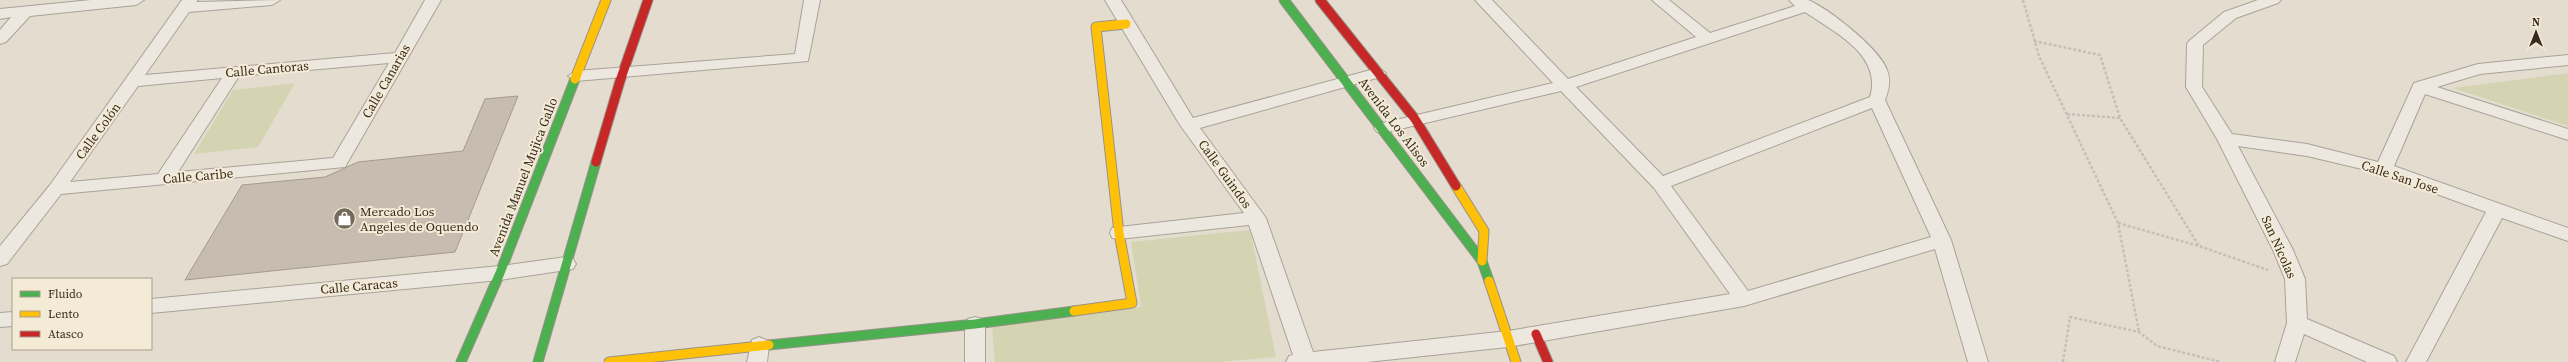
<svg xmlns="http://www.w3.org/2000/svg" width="2568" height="362" font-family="'Source Serif 4',serif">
  <rect width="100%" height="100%" fill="#e4ddcf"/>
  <g fill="#d4d3b2">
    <path d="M2568 73V126L2453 88Z"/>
    <path d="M295 83 258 147 194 154 233 90Z"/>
    <path d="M1250 230 1276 357 1219 362H995L992 325 1141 307 1131 242Z"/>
  </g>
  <path fill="#c7bcb0" stroke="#a4998e" d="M518 96 455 252 185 280 242 185 325 177 358 162 463 151 485 99Z"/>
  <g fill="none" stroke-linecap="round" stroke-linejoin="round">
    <defs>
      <g id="street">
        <path d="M91 0H144L136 5 30 16 6 42 0 44V30L11 17 0 19V9Z"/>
        <path d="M182 0H198L196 2 280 0 272 5 189 12 145 75 395 53 425 0H441L345 167 61 194 7 264 0 266V246L50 185ZM389 63 333 158 178 172 239 76ZM222 78 158 174 70 182 138 86Z"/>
        <path d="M804 0H820L808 61 576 81 568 76 576 71 795 54Z"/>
        <path d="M1105 0H1121L1193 118 1378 68 1386 73 1384 76 1200 128 1266 218 1313 352 1508 331 1730 294 1654 188 1561 91 1383 133 1377 132 1374 128 1377 124 1383 123 1553 83 1475 0H1492L1568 79 1696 37 1652 0H1669L1710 33 1795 6 1789 0C1795 0 1803 0 1808 0 1828 8 1880 49 1887 70 1891 80 1889 90 1885 100L1951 240 1988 362H1968L1935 249 1744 306 1508 347 1367 362H1286L1289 356 1293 355 1249 225 1119 239 1112 238 1110 233 1112 228 1119 227 1244 213 1180 125ZM1805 12C1834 32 1883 55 1870 97L1663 176 1576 87ZM1872 108 1931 237 1748 291 1671 186Z"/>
        <path d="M2258 0H2281L2278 3 2236 18 2203 45 2202 87 2232 134 2307 144 2378 162 2414 83 2478 64 2568 55V65L2480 74 2437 87 2568 129V140L2425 94 2394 166 2568 228V241L2502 218 2426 362H2406L2486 212 2379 173 2307 156 2238 146 2293 250 2305 279 2307 319 2394 356 2397 362H2367L2304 334 2295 362H2275L2287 323 2285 279 2273 250 2217 139 2186 87 2187 44 2189 41 2224 12Z"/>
        <path d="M566 257 573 259 576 264 573 269 500 280 151 313V299L500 266Z"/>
        <path d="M13 312V326L0 327V313Z"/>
        <path d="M975 317 982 319 985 324V362H965V324L968 319Z"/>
        <path d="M759 337 766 340 769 345 767 362H747L752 340Z"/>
      </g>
      <g id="fast">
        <path d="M1284 0 1482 261 1489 281"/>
        <path d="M769 345 975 324 1074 311"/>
        <path d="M461 362 500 273 575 79"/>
        <path d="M538 362 596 162"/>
      </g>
      <g id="slow">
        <path d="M575 79 606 0"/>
        <path d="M1456 186 1484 231 1482 261"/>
        <path d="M1489 281 1516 362"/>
        <path d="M1074 311 1132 303 1119 233 1096 27 1126 24"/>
        <path d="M609 362 769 345"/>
      </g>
      <g id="jam">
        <path d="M1320 0 1415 119 1456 186"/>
        <path d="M596 162 620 81 648 0"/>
        <path d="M1536 334 1548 362"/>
      </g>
    </defs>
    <use href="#street" stroke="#a9a298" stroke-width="2"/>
    <use href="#fast" stroke="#999288" stroke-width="11"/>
    <use href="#slow" stroke="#999288" stroke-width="11"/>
    <use href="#jam" stroke="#999288" stroke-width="11"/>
    <g stroke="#c5bfb7" stroke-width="2.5" stroke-dasharray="3 2" stroke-linecap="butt">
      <path d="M2023 0 2039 56 2118 223 2139 332"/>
      <path d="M2034 41 2100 55 2120 118 2199 246"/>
      <path d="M2067 114 2120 118"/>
      <path d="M2118 223 2199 246 2268 270"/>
      <path d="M2063 362 2070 317 2139 332 2157 346 2221 362"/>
    </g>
    <use href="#street" fill="#ece8e0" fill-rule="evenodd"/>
    <use href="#fast" stroke="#4caf50" stroke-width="9"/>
    <use href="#slow" stroke="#ffc107" stroke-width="9"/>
    <use href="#jam" stroke="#c62828" stroke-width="9"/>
  </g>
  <defs>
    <symbol id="shop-disc" viewBox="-11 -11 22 22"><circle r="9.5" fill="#74695d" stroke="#f4ebd6"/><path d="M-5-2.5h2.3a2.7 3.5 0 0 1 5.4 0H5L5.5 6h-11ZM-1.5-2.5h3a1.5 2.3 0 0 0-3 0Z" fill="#fff"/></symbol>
  </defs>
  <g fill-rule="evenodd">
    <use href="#shop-disc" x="332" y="206" width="25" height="25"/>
  </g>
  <g text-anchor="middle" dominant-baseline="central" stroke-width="4" stroke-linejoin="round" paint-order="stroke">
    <g font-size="13" fill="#382b20" stroke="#f4ebd6">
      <text transform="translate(267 69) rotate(-5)">Calle Cantoras</text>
      <text transform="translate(386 81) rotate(-60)">Calle Canarias</text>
      <text transform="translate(1394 122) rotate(53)">Avenida Los Alisos</text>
      <text transform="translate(98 131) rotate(-54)">Calle Colón</text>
      <text transform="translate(1225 174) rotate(54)">Calle Guindos</text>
      <text transform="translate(198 176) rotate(-5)">Calle Caribe</text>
      <text transform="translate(523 177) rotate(-69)">Avenida Manuel Mujica Gallo</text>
      <text transform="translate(2400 177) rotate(18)">Calle San Jose</text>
      <text transform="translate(2279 247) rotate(66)">San Nicolas</text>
      <text transform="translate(359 286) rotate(-5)">Calle Caracas</text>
    </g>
    <g font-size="13" fill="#382b20" stroke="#f4ebd6" text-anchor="start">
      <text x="360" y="211">Mercado Los<tspan x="360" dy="15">Angeles de Oquendo</tspan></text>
    </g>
  </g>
  <rect x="12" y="278" width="140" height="72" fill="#f4ebd6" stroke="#a99e8d"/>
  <rect x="20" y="291" width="20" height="6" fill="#4caf50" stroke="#a99e8d"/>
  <text x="48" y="298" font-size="12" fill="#382b20">Fluido</text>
  <rect x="20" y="311" width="20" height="6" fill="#ffc107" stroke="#a99e8d"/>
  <text x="48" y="318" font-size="12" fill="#382b20">Lento</text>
  <rect x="20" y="331" width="20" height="6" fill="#c62828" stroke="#a99e8d"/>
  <text x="48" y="338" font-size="12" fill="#382b20">Atasco</text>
  <g transform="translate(2536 32)" stroke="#f4ebd6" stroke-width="3" paint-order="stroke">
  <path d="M0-3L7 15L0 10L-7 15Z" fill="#382b20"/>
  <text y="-6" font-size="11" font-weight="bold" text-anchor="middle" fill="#382b20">N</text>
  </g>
</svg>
